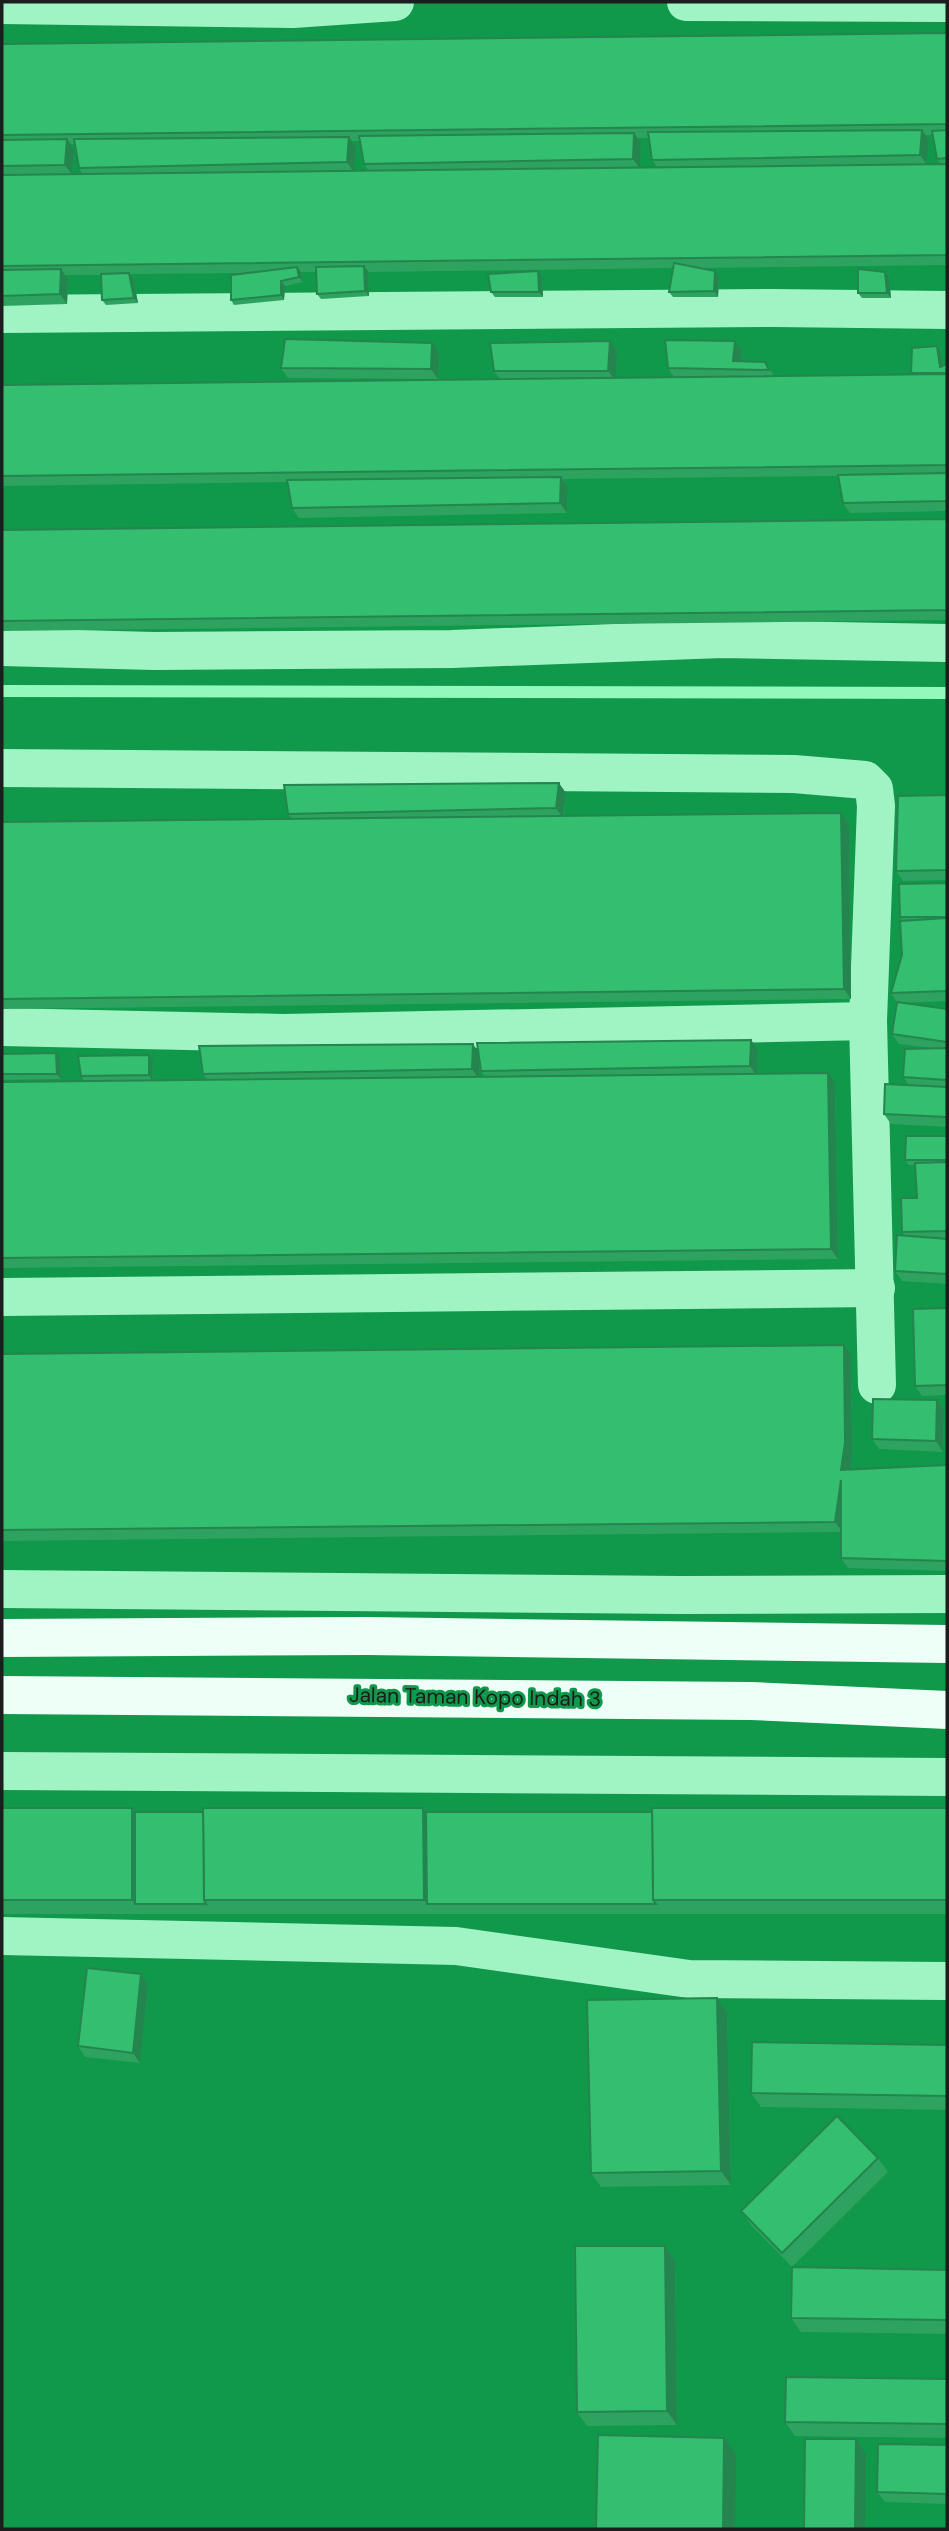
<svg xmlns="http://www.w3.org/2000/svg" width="949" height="2531" font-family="'DM Sans',sans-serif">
  <rect width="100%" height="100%" fill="#10984b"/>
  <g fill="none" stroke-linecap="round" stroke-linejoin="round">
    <path stroke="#92f8bb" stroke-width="12" d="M2 691 947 693"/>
    <g stroke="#a0f4c3" stroke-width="38">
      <path d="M686 2 947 3"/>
      <path d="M2 5 293 9 395 2"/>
      <path d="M2 314 774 308 947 310"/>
      <path d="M2 647 154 651 452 649 722 639 947 643"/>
      <path d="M2 768 794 774 865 780 874 789 876 806 868 1021 877 1385"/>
      <path d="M2 1027 284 1033 868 1021"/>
      <path d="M2 1297 876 1288"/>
      <path d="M2 1589 681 1595 947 1594"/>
      <path d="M2 1771 947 1777"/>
      <path d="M2 1936 456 1946 689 1979 947 1981"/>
    </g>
    <g stroke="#edfff6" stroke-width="38">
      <path d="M2 1638 367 1636 947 1644"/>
      <path d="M2 1695 751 1701 947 1710"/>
    </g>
  </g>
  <g fill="#2da35f" fill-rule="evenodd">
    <path d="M947 33V265L698 268 715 271 719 276 718 297H673L669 292 674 268 368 272 369 296 321 299 317 294V272H301L303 282 285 286 284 300 234 305 231 300 248 273 130 274 133 278 138 303 106 305 102 300 101 275H65L68 279 67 304 2 306V44ZM926 135H933L937 159 941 164H927L929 140ZM638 138H648L652 160 657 167H640L641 143ZM352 141H360L364 164 368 170 354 171 356 147ZM71 144H75L79 168 83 174H72L74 149Z"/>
    <path d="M885 272 889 277 891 298H862L858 293Z"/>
    <path d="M542 276 543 297H495L491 292Z"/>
    <path d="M610 341 617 351 616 378 674 377 668 368 735 341 742 351 741 361 765 362 774 376 912 375 911 373 940 351 943 366 947 364V511L850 513 843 503 838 476 563 479 568 487 567 513 299 518 292 508 287 482 2 486V385L500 379 494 371Z"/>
    <path d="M439 353 438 379 288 378 281 368Z"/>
    <path d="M947 519V620L2 631V530Z"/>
    <path d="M566 793 564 816 841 813 849 823 851 999 2 1009V822L292 819 288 814Z"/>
    <path d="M947 795V880L903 881 896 871Z"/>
    <path d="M947 883V1001L902 1003 947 1009V1127L891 1124 884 1114 909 1085 903 1077 930 1048 899 1044 892 1034 897 1002 891 993 902 955 903 921 900 917Z"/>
    <path d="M751 1040 758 1050 757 1074 835 1083 838 1259 2 1268V1082L84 1081 81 1076 153 1060 152 1080H207L203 1074 478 1050ZM480 1063 481 1071 485 1077H479Z"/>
    <path d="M56 1053 60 1058 61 1079 2 1080V1054Z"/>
    <path d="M947 1136V1284L902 1281 895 1271 905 1236 902 1232 917 1198 915 1165H909L905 1160Z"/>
    <path d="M947 1308V1395L922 1396 915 1386Z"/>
    <path d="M844 1345 851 1355 852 1453 850 1470 947 1465V1571L848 1568 841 1558V1532L2 1541V1354Z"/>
    <path d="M937 1400 944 1410 943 1452 879 1449 872 1439Z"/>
    <path d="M2 1808H132L135 1812H203L423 1808 426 1812H652L947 1808V1914H2Z"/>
    <path d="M141 1974 148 1984 140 2063 85 2057 78 2046Z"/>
    <path d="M727 2012 731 2185 601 2187 591 2173Z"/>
    <path d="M947 2045V2110L761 2107 751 2093Z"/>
    <path d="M878 2158 888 2172 792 2267 751 2225 741 2211Z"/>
    <path d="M665 2246 675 2260 677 2425 587 2426 577 2412Z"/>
    <path d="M947 2270V2334L801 2332 791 2318Z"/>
    <path d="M947 2379V2438L795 2436 785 2422Z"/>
    <path d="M947 2445V2504L885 2502 877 2492Z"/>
  </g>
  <g fill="#24854e">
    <path d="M922 130 929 140 927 165 920 155Z"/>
    <path d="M634 133 641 143 640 169 633 159Z"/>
    <path d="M349 137 356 147 354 173 347 162Z"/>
    <path d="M67 139 74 149 72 175 65 165Z"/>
    <path d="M364 266 368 271 369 296 365 291Z"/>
    <path d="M297 267 301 272 303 282 299 277Z"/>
    <path d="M61 269 68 279 67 304 60 294Z"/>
    <path d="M538 271 542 276 543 297 539 292Z"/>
    <path d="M715 271 719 276 718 297 714 291Z"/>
    <path d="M885 272 889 277 891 298 887 293Z"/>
    <path d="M129 273 133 278 138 303 134 298Z"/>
    <path d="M281 281 285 286 284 300 281 295Z"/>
    <path d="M610 341 617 351 616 381 608 371Z"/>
    <path d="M735 341 742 351 740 371 733 361Z"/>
    <path d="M432 343 439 353 438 379 431 369Z"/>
    <path d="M937 346 940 351 944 372 940 367Z"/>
    <path d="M561 477 568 487 567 513 560 503Z"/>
    <path d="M559 783 566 793 563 818 556 808Z"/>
    <path d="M841 813 849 823 851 999 844 989Z"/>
    <path d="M751 1040 758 1050 757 1076 750 1066Z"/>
    <path d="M473 1044 480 1054 479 1079 472 1069Z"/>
    <path d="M56 1053 60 1058 61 1079 57 1074Z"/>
    <path d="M149 1055 153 1060 152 1081 149 1075Z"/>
    <path d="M828 1073 835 1083 838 1259 831 1249Z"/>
    <path d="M844 1345 851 1355 852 1453 849 1480 841 1470Z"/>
    <path d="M937 1400 944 1410 943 1452 936 1441Z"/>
    <path d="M841 1480 843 1532 835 1522Z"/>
    <path d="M132 1808 142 1822 135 1904 132 1900Z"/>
    <path d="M423 1808 433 1822 427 1904 424 1900Z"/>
    <path d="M141 1974 148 1984 140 2063 133 2053Z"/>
    <path d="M717 1998 727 2012 731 2185 721 2171Z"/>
    <path d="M665 2246 675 2260 677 2425 667 2411Z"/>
    <path d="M724 2438 736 2455 735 2529H723Z"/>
    <path d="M856 2439 866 2454 865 2529H855Z"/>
  </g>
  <g fill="#34be6f" stroke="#24854e" stroke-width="2">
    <path d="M947 33V124L2 135V44Z"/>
    <path d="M922 130 920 155 652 160 648 132Z"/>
    <path d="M947 130V158L937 159 932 131Z"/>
    <path d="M634 133 633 159 364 164 359 136Z"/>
    <path d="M349 137 347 162 79 168 74 139Z"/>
    <path d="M67 139 65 165 2 166V140Z"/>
    <path d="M947 164V255L2 266V175Z"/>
    <path d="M674 263 715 271 714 291 669 292Z"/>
    <path d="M364 266 365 291 317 294 316 267Z"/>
    <path d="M297 267 299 277 281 281V295L231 300V275Z"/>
    <path d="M61 269 60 294 2 296V270Z"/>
    <path d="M858 269 885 272 887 293H858Z"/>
    <path d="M538 271 539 292H491L488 274Z"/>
    <path d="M129 273 134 298 102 300 101 274Z"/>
    <path d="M285 339 432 343 431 369 281 368Z"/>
    <path d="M665 340 735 341 733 361 765 362 769 370 668 368Z"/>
    <path d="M610 341 608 371H494L490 343Z"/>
    <path d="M937 346 940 367 947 364V373H911L912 348Z"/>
    <path d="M947 374V465L2 476V385Z"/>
    <path d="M947 473V501L843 503 838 475Z"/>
    <path d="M561 477 560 503 292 508 287 480Z"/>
    <path d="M947 519V610L2 621V530Z"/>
    <path d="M559 783 556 808 288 814 284 785Z"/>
    <path d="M947 795V870L896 871 898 796Z"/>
    <path d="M841 813 844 989 2 999V822Z"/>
    <path d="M947 883V917H900L899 884Z"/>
    <path d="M947 918V991L891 993 902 955 900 921Z"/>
    <path d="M897 1002 947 1009V1042L892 1034Z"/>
    <path d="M751 1040 750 1066 481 1071 477 1043Z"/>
    <path d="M473 1044 472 1069 203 1074 199 1046Z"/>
    <path d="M947 1048V1080L903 1077 905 1049Z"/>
    <path d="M56 1053 57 1074H2V1054Z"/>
    <path d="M149 1055V1075L81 1076 78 1056Z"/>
    <path d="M828 1073 831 1249 2 1258V1082Z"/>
    <path d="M885 1084 947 1087V1117L884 1114Z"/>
    <path d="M906 1136H947V1160H905Z"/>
    <path d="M947 1162V1231L902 1232 901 1198H917L915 1163Z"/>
    <path d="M897 1235 947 1239V1274L895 1271Z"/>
    <path d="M947 1308V1385L915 1386 913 1309Z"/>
    <path d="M844 1345 845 1443 841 1470 947 1465V1561L841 1558V1480L835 1522 2 1530V1354Z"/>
    <path d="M873 1399 937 1400 936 1441 872 1439Z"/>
    <rect x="2" y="1808" width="130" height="92"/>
    <path d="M203 1808H423L424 1900H204Z"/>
    <path d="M652 1808H947V1900H653Z"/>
    <path d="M135 1812H203L204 1900 206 1904H135Z"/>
    <path d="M426 1812H652L653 1900 656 1904H427Z"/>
    <path d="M87 1968 141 1974 133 2053 78 2046Z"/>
    <path d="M717 1998 721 2171 591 2173 587 2000Z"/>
    <path d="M752 2042 947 2045V2096L751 2093Z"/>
    <path d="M837 2116 878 2158 782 2253 741 2211Z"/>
    <path d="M575 2246H665L667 2411 577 2412Z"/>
    <path d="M792 2267 947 2270V2320L791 2318Z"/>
    <path d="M786 2377 947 2379V2424L785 2422Z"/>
    <path d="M598 2435 724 2438 723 2529H596Z"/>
    <path d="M805 2439H856L855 2529H804Z"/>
    <path d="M878 2444 947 2445V2494L877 2492Z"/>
  </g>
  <g text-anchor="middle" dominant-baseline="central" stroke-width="6" stroke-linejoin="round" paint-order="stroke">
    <g font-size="21" fill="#1d1d1d" stroke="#10984b">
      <text transform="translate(475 1697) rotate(1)">Jalan Taman Kopo Indah 3</text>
    </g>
  </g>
  <rect width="949" height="2531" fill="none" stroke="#1d1d1d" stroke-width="7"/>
</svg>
